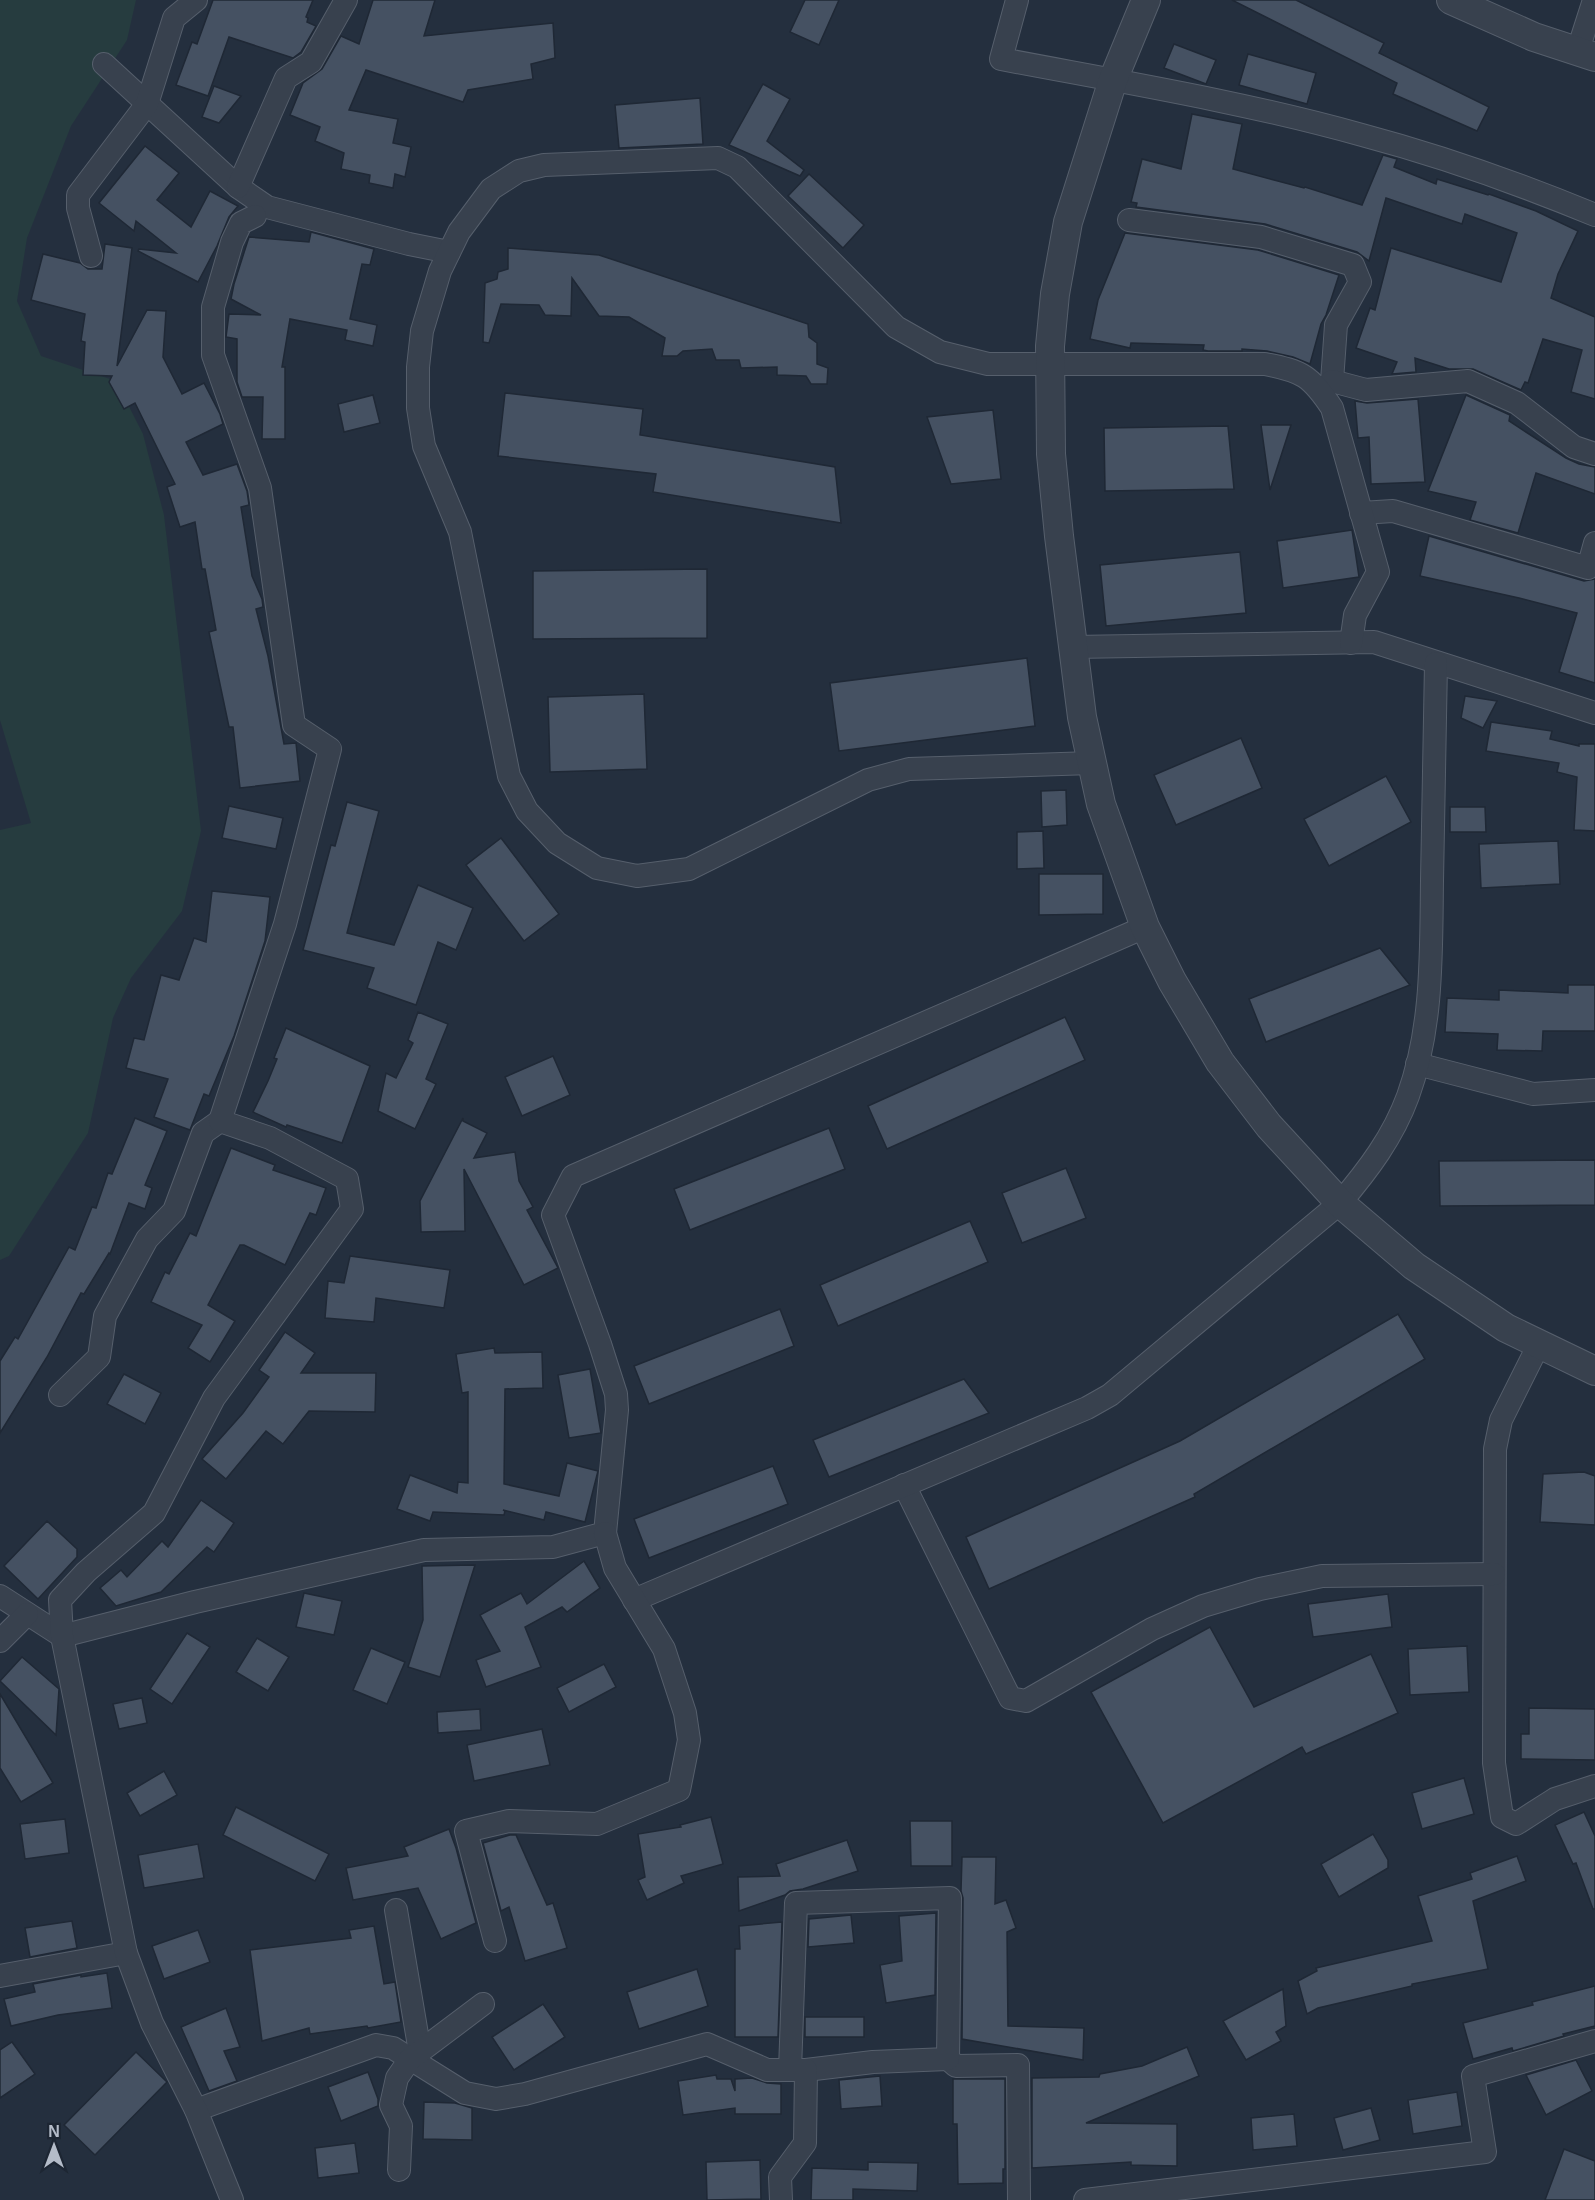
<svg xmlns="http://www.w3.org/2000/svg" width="1595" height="2200" font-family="Arial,sans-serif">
  <rect width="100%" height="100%" fill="#242f3e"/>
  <path fill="#263c3f" d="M0 0H136L127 40 71 126 27 238 17 301 41 356 116 381 143 434 164 515 201 831 182 911 131 978 113 1018 88 1133 9 1256 0 1260V830L31 823 0 720Z"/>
  <g fill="#455162" stroke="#1f2835" stroke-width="1.5">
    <path d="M213 0H313L306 17 308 18 307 22 316 26 301 52 293 58 229 37 208 96 176 85 192 42 197 44Z"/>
    <path d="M373 0H435L424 36 553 23 555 58 531 64 533 79 468 90 463 102 366 70 349 110 398 119 393 143 411 147 405 177 395 174 393 188 369 183 370 175 341 169 344 153 315 141 320 127 290 115 303 83 322 69 341 36 359 44Z"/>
    <path d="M805 0H839L819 45 790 32Z"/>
    <path d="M1232 0H1296L1384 43 1379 53 1489 107 1477 131 1393 94 1397 83Z"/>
    <path d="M1174 44 1216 60 1206 84 1164 68Z"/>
    <path d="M1248 54 1316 73 1307 104 1239 85Z"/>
    <path d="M763 84 790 99 767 141 804 170 800 176 729 145Z"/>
    <path d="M214 86 241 96 219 123 202 117Z"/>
    <path d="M700 98 703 144 619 148 615 105Z"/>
    <path d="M1192 114 1242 124 1233 169 1304 188 1305 187 1362 205 1383 155 1397 159 1394 167 1436 184 1437 179 1488 195 1489 194 1536 211 1578 231 1558 274 1551 298 1595 317V399L1571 392 1582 350 1543 339 1528 383 1525 382 1521 390 1473 369H1449L1415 358 1416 372 1392 374 1397 362 1356 348 1370 308 1375 310 1391 248 1501 282 1517 233 1465 214 1462 224 1386 198 1369 261 1357 252 1265 224 1136 207 1137 203 1131 202 1142 159 1181 169Z"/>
    <path d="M145 146 179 173 157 200 191 227 210 191 238 206 229 217 217 246 198 282 138 251 139 249 176 253 136 221 134 231 99 203Z"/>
    <path d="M809 174 864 225 843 248 788 196Z"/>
    <path d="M311 232 374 249 370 265 362 264 350 319 377 325 373 346 345 340 347 330 290 319 282 367H285V439H262L263 397H242L237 382V339L226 337 229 314 261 315 231 299 234 284 249 237 309 242Z"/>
    <path d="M1125 233 1258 250 1339 275 1326 315 1321 324 1310 364 1293 357 1267 351 1242 349V351H1208L1203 350 1204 345 1131 343 1130 348 1090 339 1098 300Z"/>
    <path d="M105 244 132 248 117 366 147 310 166 311 163 357 182 394 204 383 220 414 223 424 186 442 203 475 237 464 247 491 249 505 241 507 252 576 262 599 263 607 256 609 268 656 284 744 296 743 300 781 240 788 233 727H229L209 632 216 630 205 569H202L195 522 180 527 167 487 175 484 135 403 124 409 109 382 112 376 83 375 85 342 81 341 85 314 31 300 43 254 80 263 88 269H102Z"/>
    <path d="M508 248 599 255 808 324 809 337 817 343V364L828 368 827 384H811L806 376 777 375V367L741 368 739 360H716L712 349 683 351 677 356H662L665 338 629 317 599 316 572 278 571 316 545 315 539 305 501 304 489 343 483 342 485 283 497 279 498 272 508 269Z"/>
    <path d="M505 393 643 409 640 435 835 467 841 523 653 492 656 474 498 456Z"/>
    <path d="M373 395 380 423 344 432 338 404Z"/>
    <path d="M1466 395 1510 415 1509 421 1566 458 1579 464 1595 467V494L1536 473 1518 533 1470 520 1476 502 1428 491Z"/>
    <path d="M1418 399 1425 482 1371 484 1369 437 1358 438 1355 401 1367 403Z"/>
    <path d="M993 410 1001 479 951 484 927 417Z"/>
    <path d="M1261 425H1291L1270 490Z"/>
    <path d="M1228 426 1234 489 1105 491 1104 428Z"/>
    <path d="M1352 530 1359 577 1283 588 1277 541Z"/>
    <path d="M1429 536 1584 581 1595 579V683L1559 672 1577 613 1519 598 1420 576Z"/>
    <path d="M1240 552 1246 613 1106 626 1100 565Z"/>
    <path d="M707 569V638L533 639V571Z"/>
    <path d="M1027 658 1035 726 839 751 830 683Z"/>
    <path d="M644 694 647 769 550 772 548 697Z"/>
    <path d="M1465 696 1497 701 1483 728 1461 718Z"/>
    <path d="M1491 722 1552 731 1550 739 1579 746V744H1595V831L1574 830 1577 777 1557 772 1559 763 1486 751Z"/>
    <path d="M1241 738 1262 788 1176 825 1154 775Z"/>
    <path d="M1386 776 1411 822 1329 866 1304 819Z"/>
    <path d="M1066 790 1067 825 1042 827 1041 791Z"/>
    <path d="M347 802 379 811 347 933 394 945 418 885 473 908 456 950 438 942 416 1005 367 988 374 968 303 950 331 845 335 846Z"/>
    <path d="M229 806 283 818 276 849 222 838Z"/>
    <path d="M1450 807H1485L1486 832H1450Z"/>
    <path d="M1043 831 1044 868 1017 869V832Z"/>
    <path d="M501 838 559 914 524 941 466 865Z"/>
    <path d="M1558 841 1560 884 1481 888 1479 844Z"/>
    <path d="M1039 874H1103V914L1039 915Z"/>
    <path d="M212 891 270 897 265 941 234 1036 209 1096 204 1094 190 1130 154 1117 168 1079 126 1068 134 1038 144 1040 161 975 179 980 194 938 206 942Z"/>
    <path d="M1380 948 1410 985 1266 1042 1249 999Z"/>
    <path d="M1568 985H1595V1031H1543L1542 1051 1497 1050 1498 1034 1445 1032 1447 998 1499 1000V990L1568 993Z"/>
    <path d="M418 1012 448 1024 426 1079 436 1084 415 1129 378 1111 386 1073 396 1078 413 1043 408 1040Z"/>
    <path d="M1065 1017 1085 1060 887 1149 868 1106Z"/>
    <path d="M286 1028 370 1066 342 1143 287 1125 286 1127 253 1112 268 1081 277 1059 274 1058Z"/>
    <path d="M553 1056 570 1095 522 1116 505 1077Z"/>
    <path d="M135 1118 167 1131 145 1185 152 1188 145 1209 129 1203 110 1254 109 1253 84 1294 81 1293 47 1357 0 1433V1361L15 1337 18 1339 69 1247 75 1250 92 1207 96 1208 108 1173 112 1174Z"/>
    <path d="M463 1118V1121L487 1133 474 1158 515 1152 519 1181 533 1207 527 1210 558 1268 524 1285 464 1169 465 1231 421 1232 420 1201Z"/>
    <path d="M829 1128 845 1169 690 1230 674 1189Z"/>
    <path d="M231 1148 275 1165 273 1170 326 1188 316 1215 310 1213 285 1265 244 1245H240L208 1305 235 1321 210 1362 188 1348 202 1325 151 1302 165 1272 169 1274 190 1233 196 1236Z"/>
    <path d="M1595 1160V1205L1440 1206 1439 1161Z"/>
    <path d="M1066 1168 1086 1218 1022 1243 1002 1193Z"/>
    <path d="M970 1221 988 1262 838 1326 820 1285Z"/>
    <path d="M350 1256 450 1270 444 1308 376 1298 374 1322 325 1318 328 1281 344 1283Z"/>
    <path d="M780 1309 794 1346 649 1404 634 1366Z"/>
    <path d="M1398 1314 1425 1359 1194 1494 1195 1497 989 1589 966 1537 1180 1441Z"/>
    <path d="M285 1332 315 1353 301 1373H376L375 1412 309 1411 283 1444 266 1431 226 1479 202 1459 243 1413 269 1377 259 1370Z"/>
    <path d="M494 1348 495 1353 542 1352 543 1388 505 1389 504 1484 559 1496 567 1463 598 1471 585 1522 546 1512 544 1520 503 1510 505 1511 504 1515 433 1512 430 1521 397 1509 410 1475 457 1493 458 1482 468 1483V1392L462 1393 456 1354Z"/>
    <path d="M590 1369 601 1433 569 1438 558 1375Z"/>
    <path d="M124 1374 161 1393 145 1424 107 1404Z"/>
    <path d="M964 1379 989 1413 829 1477 813 1440Z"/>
    <path d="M773 1466 788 1504 649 1558 634 1519Z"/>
    <path d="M1584 1472 1595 1476V1525L1540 1522 1543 1474Z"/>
    <path d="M201 1500 234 1523 214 1552 207 1547 161 1592 116 1606 100 1588 121 1570 127 1577 162 1541 168 1547Z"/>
    <path d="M47 1521 77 1549V1557L38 1599 4 1566Z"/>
    <path d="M584 1561 600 1588 567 1612 562 1607 525 1627 541 1667 486 1687 476 1660 500 1651 480 1615 521 1593 527 1604Z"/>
    <path d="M475 1565 440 1677 408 1667 423 1620 422 1566Z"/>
    <path d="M304 1593 342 1601 334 1635 296 1627Z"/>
    <path d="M1388 1594 1392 1627 1313 1637 1308 1604Z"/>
    <path d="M1210 1627 1254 1707 1371 1654 1398 1713 1306 1754 1302 1747 1163 1823 1091 1692Z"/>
    <path d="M187 1633 210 1647 172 1704 150 1689Z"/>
    <path d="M257 1638 289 1657 268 1691 236 1672Z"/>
    <path d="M1467 1646 1469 1692 1410 1695 1408 1649Z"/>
    <path d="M371 1648 405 1662 387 1704 353 1690Z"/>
    <path d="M22 1657 59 1689 56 1735 0 1681Z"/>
    <path d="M604 1664 616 1687 569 1712 557 1688Z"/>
    <path d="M0 1694 53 1783 21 1802 0 1768Z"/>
    <path d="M142 1698 147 1723 119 1729 113 1704Z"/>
    <path d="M1529 1708 1595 1709V1760L1521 1759V1734H1529Z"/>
    <path d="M480 1709 481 1730 438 1733 437 1712Z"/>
    <path d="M542 1729 550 1765 474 1781 467 1745Z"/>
    <path d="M164 1771 177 1795 140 1816 127 1793Z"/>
    <path d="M1464 1778 1474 1814 1422 1829 1412 1793Z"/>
    <path d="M236 1807 329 1854 315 1881 223 1835Z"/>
    <path d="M1584 1812 1595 1836V1909H1593L1576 1863 1573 1864 1555 1825Z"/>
    <path d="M711 1817 723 1864 681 1876 684 1883 647 1900 638 1880 645 1877 638 1834 681 1827 680 1825Z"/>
    <path d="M65 1819 69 1853 25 1859 20 1824Z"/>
    <path d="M910 1821H952V1866H911Z"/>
    <path d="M449 1829 456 1848 476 1923 441 1939 418 1888 353 1900 346 1868 408 1856 404 1847Z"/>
    <path d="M1373 1834 1388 1860V1868L1339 1897 1321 1864Z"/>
    <path d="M510 1835H516L547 1905 553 1903 567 1948 525 1961 509 1907 501 1911 483 1843Z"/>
    <path d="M847 1840 858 1871 803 1889 790 1891 785 1895 739 1911 738 1877 780 1876 776 1864Z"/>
    <path d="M198 1844 204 1878 144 1888 138 1855Z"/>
    <path d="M1517 1856 1526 1881 1473 1901 1488 1969 1412 1984V1986L1318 2008 1307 2014 1298 1981 1317 1971 1316 1968 1432 1941 1418 1896 1472 1879 1470 1873Z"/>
    <path d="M962 1857H996L995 1904 1006 1900 1016 1928 1007 1932 1008 2026 1084 2028 1083 2060 962 2039 963 1898 961 1891Z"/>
    <path d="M936 1913 935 1995 886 2003 880 1965 902 1961 899 1916Z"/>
    <path d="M851 1915 854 1943 808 1947 809 1919Z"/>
    <path d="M72 1921 77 1948 30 1957 25 1928Z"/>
    <path d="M782 1922 778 2037H735V1949H740L739 1926Z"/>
    <path d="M374 1926 384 1984 395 1982 401 2022 368 2028 367 2026 310 2034 309 2028 262 2041 250 1950 351 1938 349 1930Z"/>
    <path d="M198 1930 210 1962 164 1979 152 1946Z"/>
    <path d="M697 1969 708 2006 639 2029 627 1992Z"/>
    <path d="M107 1973 112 2008 58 2015 11 2026 4 1999 35 1992 33 1984 81 1975V1977Z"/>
    <path d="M1595 1986V2026L1563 2034 1564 2036 1513 2051 1512 2048 1473 2059 1463 2023 1533 2005 1532 2002Z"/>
    <path d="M1283 1989 1286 2026 1276 2032 1281 2041 1246 2060 1223 2021Z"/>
    <path d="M543 2004 565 2037 514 2070 492 2037Z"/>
    <path d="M226 2008 240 2047 224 2051 237 2081 209 2091 181 2027Z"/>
    <rect x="805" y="2017" width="59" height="20"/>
    <path d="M12 2042 35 2074 0 2098V2050Z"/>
    <path d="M1187 2047 1199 2076 1086 2123 1177 2124V2166L1131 2165V2162L1032 2168V2078L1099 2077 1100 2074 1142 2066Z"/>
    <path d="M136 2052 167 2082 95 2155 64 2125Z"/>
    <path d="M1576 2060 1592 2091 1546 2115 1526 2075Z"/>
    <path d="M368 2072 378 2099V2106L341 2121 328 2087Z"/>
    <path d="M716 2075 717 2079H731L735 2091V2079L752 2078 767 2083 781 2084V2114H735V2108L683 2115 678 2081Z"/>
    <path d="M880 2076 882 2106 841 2109 839 2080Z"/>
    <path d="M953 2079H1005V2169H1003V2183L958 2184 957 2124H953Z"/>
    <path d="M1457 2092 1462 2126 1413 2134 1408 2100Z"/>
    <path d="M424 2102 455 2103 472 2108V2140L423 2139Z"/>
    <path d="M1371 2108 1380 2140 1343 2150 1334 2118Z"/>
    <path d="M1294 2114 1297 2146 1253 2150 1251 2118Z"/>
    <path d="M355 2143 359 2173 318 2178 315 2148Z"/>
    <path d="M1564 2149 1595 2161V2200H1545Z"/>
    <path d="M760 2160 761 2199 707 2200 706 2162Z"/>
    <path d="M868 2162 918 2163 917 2191 853 2189V2200H811L812 2168 868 2170Z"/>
  </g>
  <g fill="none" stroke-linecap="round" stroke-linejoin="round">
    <defs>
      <g id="minor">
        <path d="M1017 0 1001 59C1122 82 1244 102 1362 135 1441 156 1520 184 1595 215"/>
        <path d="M1577 53 1594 0"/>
        <path d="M104 64 238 187 267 207 409 244 449 252"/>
        <path d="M238 187 286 78 311 62 346 0"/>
        <path d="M1129 220 1261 237 1353 265 1360 282 1336 325 1332 381 1321 391"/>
        <path d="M91 256 78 208V195L147 104 174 18 196 0"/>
        <path d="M1332 381 1366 390 1468 381 1517 403 1574 447 1595 454"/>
        <path d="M1361 513 1393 511 1588 568 1595 543"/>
        <path d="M1073 647 1374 642 1595 713"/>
        <path d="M1092 763 909 769 868 780 689 869 637 876 597 868 557 843 527 811 509 776 460 532 424 446 418 408V367L422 331 440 271 459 232 491 189 519 171 544 165 718 158 737 167 896 327 940 352 988 364H1265C1302 371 1311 376 1332 408L1378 572 1355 615 1351 643"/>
        <path d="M1417 1064 1533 1094 1595 1090"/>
        <path d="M1539 1344 1501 1420 1495 1449 1494 1763 1502 1817 1516 1824 1555 1799 1595 1786"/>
        <path d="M60 1395 99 1357 105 1316 147 1239 174 1211 203 1133 220 1121"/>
        <path d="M904 1485 1010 1698 1026 1701 1152 1629 1203 1606 1260 1589 1322 1576 1494 1574"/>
        <path d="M0 1596 62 1636 195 1602 424 1550 553 1547 605 1533 617 1410 616 1394 600 1344 553 1215 573 1176 1145 927"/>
        <path d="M634 1600 1087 1408 1110 1395 1340 1203C1368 1170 1393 1137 1408 1096 1433 1027 1431 953 1432 881 1433 808 1434 735 1436 663"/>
        <path d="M0 1641 27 1614"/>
        <path d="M396 1910 420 2052"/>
        <path d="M495 1941 466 1831 509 1821 597 1824 679 1790 689 1740 685 1713 664 1649 615 1568 605 1533"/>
        <path d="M0 1976 126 1953"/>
        <path d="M948 2059 956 2066 1018 2065 1019 2200"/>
        <path d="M790 2070 796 1903 950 1898 948 2059 873 2062 806 2070"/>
        <path d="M196 2110 376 2045 393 2048 465 2093 496 2099 525 2094 707 2044 767 2070H806L805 2143 780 2177 781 2200"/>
        <path d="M399 2170 401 2126 391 2105 397 2078 410 2059 483 2004"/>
        <path d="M232 2200 196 2110 152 2023 126 1953 62 1636 60 1600 86 1572 154 1513 214 1398 352 1209 347 1179 270 1138 220 1121 285 924 330 749 294 725 260 488 213 355V307L232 242 241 223 255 216"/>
        <path d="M1085 2200 1485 2152 1473 2076 1595 2041"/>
      </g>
      <g id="tertiary">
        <path d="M1146 0 1113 80 1068 222 1055 294 1050 346 1051 454 1059 536 1082 717 1101 804 1145 927 1172 981 1220 1062 1269 1126 1340 1203 1414 1266 1506 1328 1595 1371"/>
        <path d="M1451 0 1534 37 1595 57"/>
      </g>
    </defs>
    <use href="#minor" stroke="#565f6c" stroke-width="24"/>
    <use href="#tertiary" stroke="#565f6c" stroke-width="30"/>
    <use href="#minor" stroke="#38414e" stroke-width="22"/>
    <use href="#tertiary" stroke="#38414e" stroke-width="28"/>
  </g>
  <g transform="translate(54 2146)" stroke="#1d2633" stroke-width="4.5" paint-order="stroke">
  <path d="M0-4.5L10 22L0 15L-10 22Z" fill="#b4bcc9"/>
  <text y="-9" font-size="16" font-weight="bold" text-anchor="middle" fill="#b4bcc9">N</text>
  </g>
</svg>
